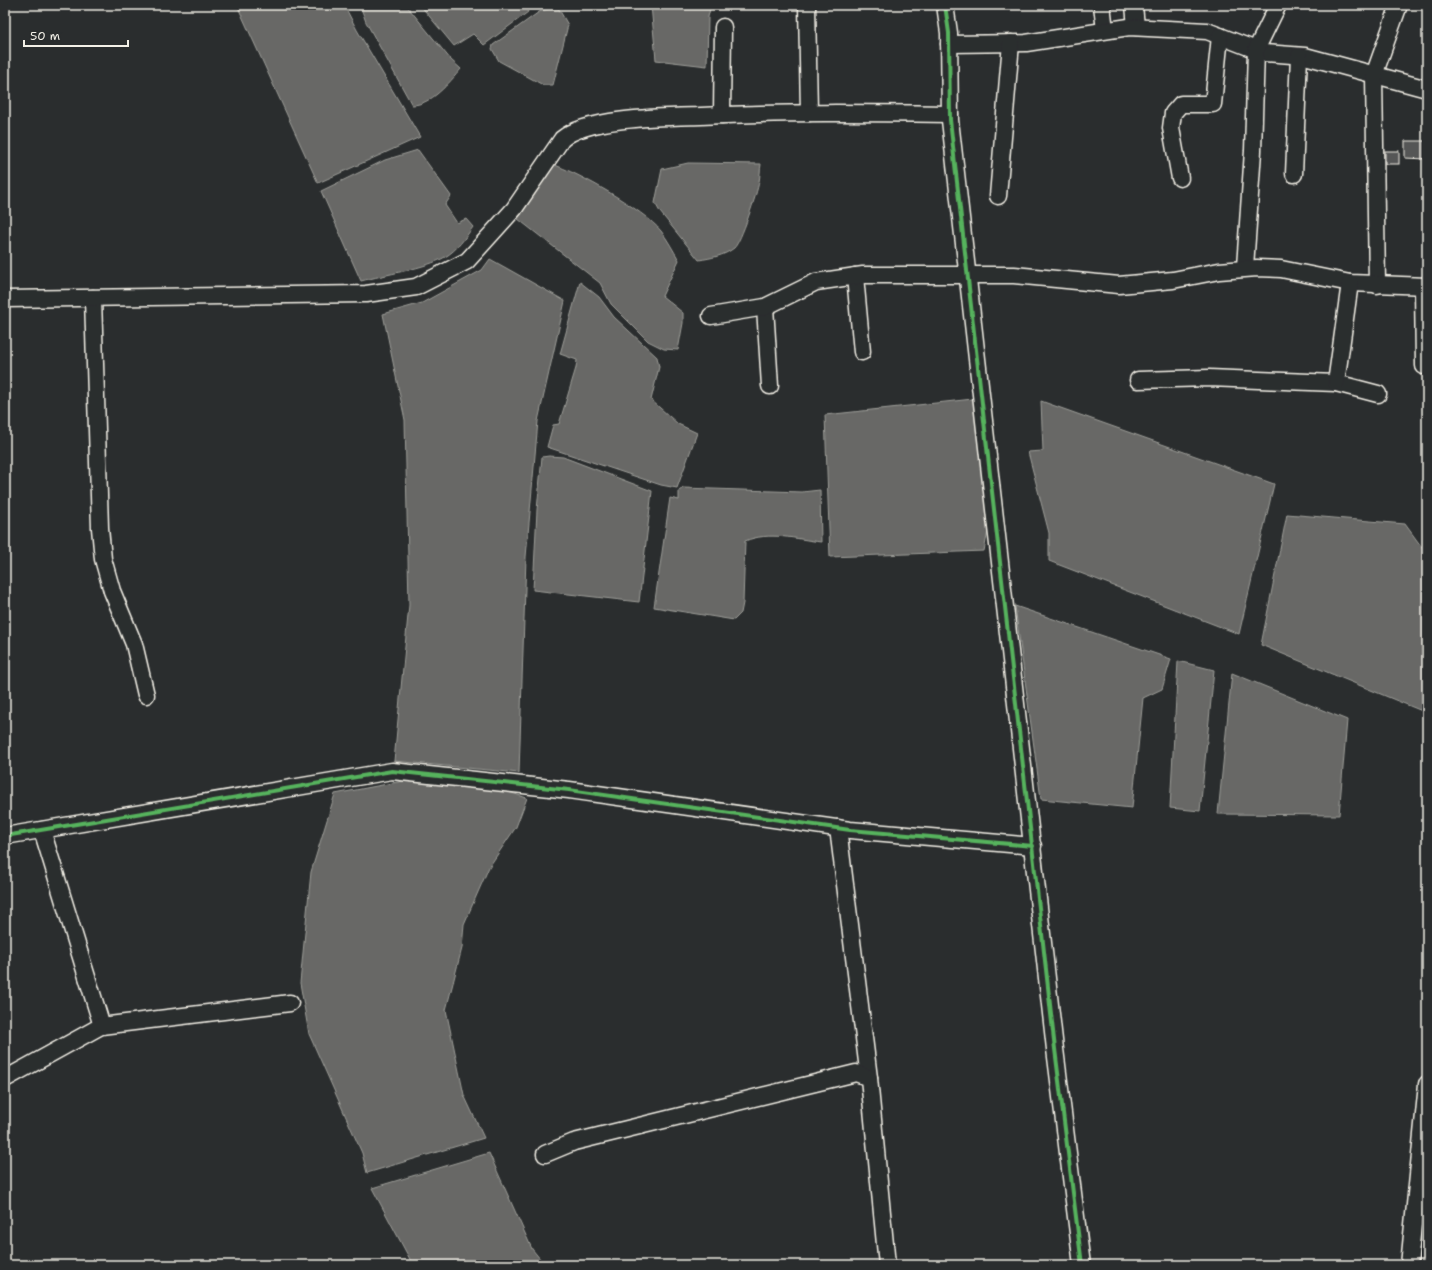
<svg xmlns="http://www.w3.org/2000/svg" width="1432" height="1270" font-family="'Shantell Sans',sans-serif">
  <rect width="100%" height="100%" fill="#2a2d2e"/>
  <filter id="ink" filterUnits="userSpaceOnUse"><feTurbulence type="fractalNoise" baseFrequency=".025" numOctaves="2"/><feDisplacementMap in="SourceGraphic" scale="8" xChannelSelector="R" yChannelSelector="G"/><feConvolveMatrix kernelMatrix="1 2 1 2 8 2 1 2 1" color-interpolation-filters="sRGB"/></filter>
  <g filter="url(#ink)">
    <g fill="#676866" stroke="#9f9f9a">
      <path d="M237 5H344L357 30 420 137 318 183Z"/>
      <path d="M368 5H406L451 60 461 69C449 83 431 105 412 105L366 22 361 8Z"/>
      <path d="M420 5H525L528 12 484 45 473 34 454 46Z"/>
      <path d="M651 5H711L708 17 707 66 656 60Z"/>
      <path d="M557 6 568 25 553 85H543L499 61 492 49 493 45 539 12Z"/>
      <path d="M418 150 451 196 445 205 457 223 466 219 473 227C465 238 457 250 445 257 427 268 383 275 361 281L321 191 385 160Z"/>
      <path d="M688 163 761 164C760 170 760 177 759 182 757 193 741 242 734 248 724 256 711 258 699 260L660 212 655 203 662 169Z"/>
      <path d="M552 164C579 173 644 210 661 231 668 240 673 250 679 260L662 296 683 313V323L678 350 664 349 648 341 611 304 600 283 518 219Z"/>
      <path d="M490 259 565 301 538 421 526 557 519 773 394 761 409 605 405 420 383 314 422 303 482 270Z"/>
      <path d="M580 282 599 297 614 317 657 357 659 367 651 400 678 424 697 433 677 488 661 485 547 447 553 425 559 424 576 368 577 360 560 354Z"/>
      <path d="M973 399 988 531 984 551 830 557 825 415Z"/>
      <path d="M1041 401 1274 484 1239 634 1049 561V533L1028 452 1043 451Z"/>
      <path d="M549 456 563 457 652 491 639 602 533 590 537 510 542 457Z"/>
      <path d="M683 488 802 492 820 490 821 542C796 539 769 531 745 541L743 603 741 613 734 620 654 607 670 498 679 500V491Z"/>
      <path d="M1287 514 1405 524 1421 546 1427 548V713L1261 645Z"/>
      <path d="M1015 606 1171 659 1162 689 1143 698 1132 808 1041 799Z"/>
      <path d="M1178 661 1214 670 1200 811 1170 808Z"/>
      <path d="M1232 673 1347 720 1339 815 1218 814Z"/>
      <path d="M408 780 481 783 527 798 516 827 489 867 464 924 462 948 446 1010 464 1095 484 1138 367 1173 362 1153 309 1034 300 983 311 872 335 794Z"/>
      <path d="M489 1153 532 1249 545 1265H413L372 1188Z"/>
      <path d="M1420 1200 1427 1201V1265H1413Z"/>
    </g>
    <g fill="#555756" stroke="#f4f1e8">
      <path d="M1405 141H1427V159L1405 158Z"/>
      <rect x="1385" y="151" width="14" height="13"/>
    </g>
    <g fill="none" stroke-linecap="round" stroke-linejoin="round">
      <defs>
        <g id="minor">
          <path d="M807 5 809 113"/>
          <path d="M945 5 949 33 950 120 1055 1049 1082 1265"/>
          <path d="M1102 5 1105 30"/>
          <path d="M1134 5 1136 27"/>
          <path d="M949 44 1026 43 1129 27 1207 31 1264 53 1305 56 1427 89"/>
          <path d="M722 115 723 27"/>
          <path d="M1294 174 1299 56"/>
          <path d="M1180 178 1171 128 1173 113 1181 104H1213L1220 36"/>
          <path d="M998 196 1011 43"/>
          <path d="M1245 267 1253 151 1256 50 1278 5"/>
          <path d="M855 276 862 352"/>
          <path d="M1377 285 1374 75 1399 5"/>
          <path d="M1423 286 1424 366"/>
          <path d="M93 298 100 528 103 559 112 591 134 644 146 695"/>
          <path d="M5 299 366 294 416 287 467 261 514 209 562 139C587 117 667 117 701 116 784 112 867 113 950 114"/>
          <path d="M765 307 770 386"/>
          <path d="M711 316 765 307 816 282 863 275H1014L1119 285 1173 280 1219 271 1257 268 1281 269 1350 283 1427 286"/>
          <path d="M1138 380 1209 378 1336 383 1378 394"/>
          <path d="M1336 383 1350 283"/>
          <path d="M838 828 869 1078"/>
          <path d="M42 830 102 1026"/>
          <path d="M5 836 392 771 569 790 850 830 1033 846"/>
          <path d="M5 1079 101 1026 290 1003"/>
          <path d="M545 1154 574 1142 856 1073 869 1078 887 1265"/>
          <path d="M1409 1265 1427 1084"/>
        </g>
      </defs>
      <use href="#minor" stroke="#f4f1e8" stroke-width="19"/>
      <use href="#minor" stroke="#2a2d2e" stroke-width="16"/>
      <defs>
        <g id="cycleway">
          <path d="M945 5 949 33 950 120 1055 1049 1082 1265"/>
          <path d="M5 836 392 771 569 790 850 830 1033 846"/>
        </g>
      </defs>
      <use href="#cycleway" stroke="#2a2d2e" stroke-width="6"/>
      <use href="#cycleway" stroke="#56b35d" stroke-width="4"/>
    </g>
  </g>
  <rect width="1432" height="1270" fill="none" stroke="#2a2d2e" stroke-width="20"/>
  <rect x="10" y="10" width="1412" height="1250" fill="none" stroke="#f4f1e8" stroke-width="1.5" filter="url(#ink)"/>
  <path d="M24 40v6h104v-6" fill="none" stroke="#f4f1e8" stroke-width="2"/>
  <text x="30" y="40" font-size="12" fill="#f4f1e8" stroke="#2a2d2e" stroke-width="3" paint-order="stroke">50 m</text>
</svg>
